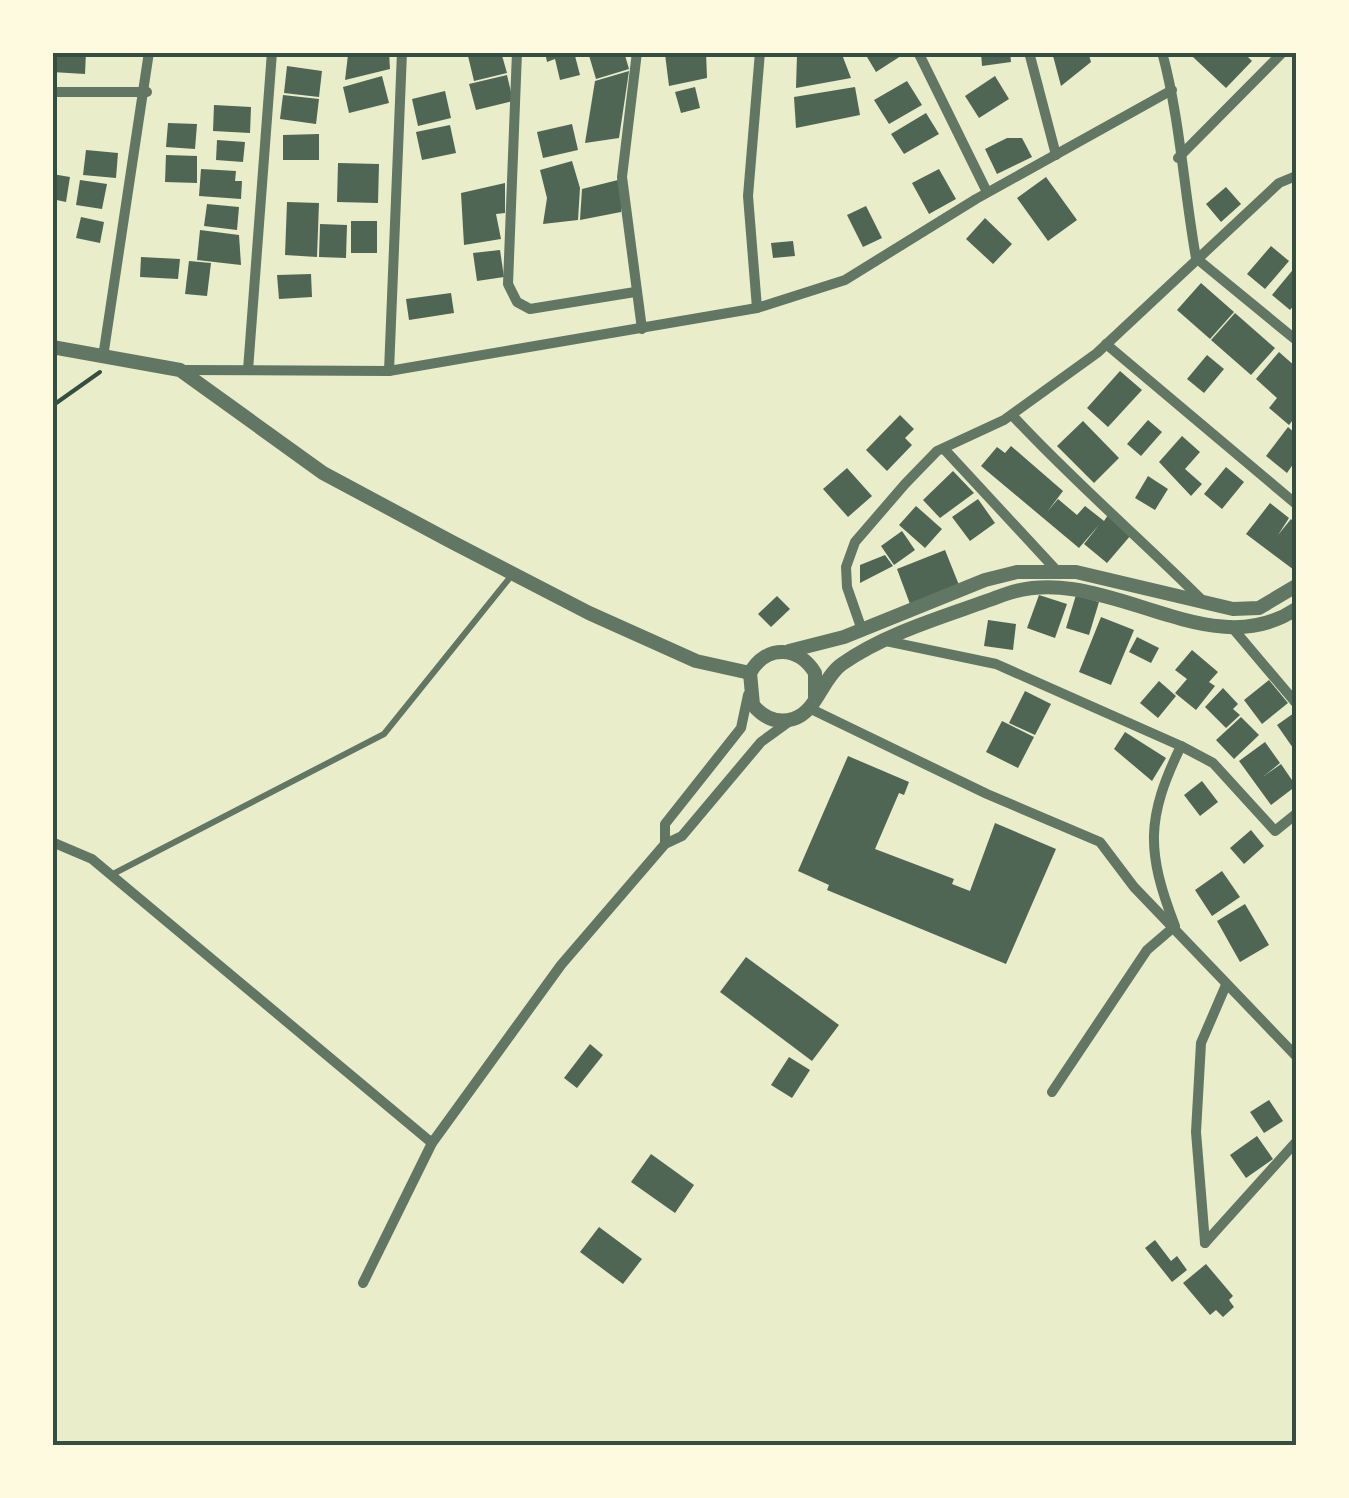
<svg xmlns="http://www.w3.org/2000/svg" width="1349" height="1498" font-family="'DejaVu Sans',sans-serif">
  <rect width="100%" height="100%" fill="#e9edc9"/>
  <g fill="#4f6655">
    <path d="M52 52H86L85 74 52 72Z"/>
    <path d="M356 52H389L390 69 345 80 348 55Z"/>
    <path d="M485 52H501L507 73 474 81 468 56Z"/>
    <path d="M545 52H574L580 75 560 80 555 59 547 62Z"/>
    <path d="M588 52H624L629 69 596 79Z"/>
    <path d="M706 52 707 78 669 86 665 54Z"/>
    <path d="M841 52 851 78 796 88 797 55Z"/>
    <path d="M864 52H907L876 72Z"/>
    <path d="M981 52H1010L1011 62 982 66Z"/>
    <path d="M1052 52H1088L1091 62 1061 86Z"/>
    <path d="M1198 52H1243L1252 61 1226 88 1193 57Z"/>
    <path d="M287 66 322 71 319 97 284 93Z"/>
    <path d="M629 71 619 138 585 143 595 81Z"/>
    <path d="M507 75 513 101 476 110 469 84Z"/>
    <path d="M382 76 389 103 349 113 343 87Z"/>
    <path d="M995 76 1009 99 979 118 965 96Z"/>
    <path d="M907 81 922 105 889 124 874 100Z"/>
    <path d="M695 87 700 108 681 113 675 92Z"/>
    <path d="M855 87 860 115 796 128 794 97Z"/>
    <path d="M445 91 451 118 418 126 412 99Z"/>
    <path d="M283 95 319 99 316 124 280 119Z"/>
    <path d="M214 105 251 107 250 133 213 131Z"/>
    <path d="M926 113 939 134 904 154 891 134Z"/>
    <path d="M168 123 197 124 195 149 166 147Z"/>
    <path d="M572 124 578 150 543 158 537 132Z"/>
    <path d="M450 125 456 153 422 160 416 132Z"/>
    <path d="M319 134V160H283V135Z"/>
    <path d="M1007 138H1022L1032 157 997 174 985 149Z"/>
    <path d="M217 140 245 142 243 162 216 160Z"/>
    <path d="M86 150 118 153 116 178 83 175Z"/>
    <path d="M166 155 197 156V183L165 182Z"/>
    <path d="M572 161 580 188 578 220 543 224 547 198 540 170Z"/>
    <path d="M338 163 379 164 378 203 337 202Z"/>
    <path d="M201 169 236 171 235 181H242L241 199 199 196Z"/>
    <path d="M939 169 956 199 929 214 912 183Z"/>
    <path d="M52 174 70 177 66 202 52 199Z"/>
    <path d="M1046 177 1077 220 1048 241 1017 198Z"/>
    <path d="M622 179 621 212 580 220 582 189Z"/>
    <path d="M80 180 107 184 102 209 76 205Z"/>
    <path d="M505 183V213L496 214 501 239 464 245 461 193Z"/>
    <path d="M1226 187 1241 204 1221 222 1206 204Z"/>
    <path d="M287 202 319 203 317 257 285 255Z"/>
    <path d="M207 204 239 207 237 230 204 226Z"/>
    <path d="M866 206 882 238 863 247 847 215Z"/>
    <path d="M81 217 104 222 100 243 76 238Z"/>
    <path d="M985 218 1012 244 993 264 966 239Z"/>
    <rect x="351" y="221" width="26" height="32"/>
    <path d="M320 224 347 225 346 258 319 257Z"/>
    <path d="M200 230 239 235 241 265 197 260Z"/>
    <path d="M793 241 795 256 773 258 771 243Z"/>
    <path d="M1271 246 1289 261 1265 289 1247 274Z"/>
    <path d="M500 250 504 277 477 281 473 253Z"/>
    <path d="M141 257 180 259 178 279 140 277Z"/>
    <path d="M189 261 211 263 207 296 185 294Z"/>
    <path d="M1296 266V303L1290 310 1272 295Z"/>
    <path d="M311 274 312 297 279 299 277 275Z"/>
    <path d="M1201 283 1234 312 1210 339 1177 310Z"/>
    <path d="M451 293 454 313 409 320 406 299Z"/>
    <path d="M1235 313 1275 348 1251 375 1211 340Z"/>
    <path d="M1279 352 1296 367V416L1289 425 1269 408 1277 398 1256 379Z"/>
    <path d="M1207 355 1224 369 1204 393 1187 379Z"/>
    <path d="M1120 371 1142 390 1108 427 1087 408Z"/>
    <path d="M900 415 914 429 905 438 912 445 887 471 866 450Z"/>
    <path d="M1148 420 1162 432 1141 456 1127 444Z"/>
    <path d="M1083 421 1119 458 1094 483 1057 446Z"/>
    <path d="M1288 427 1296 434V460L1287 473 1266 456Z"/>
    <path d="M1182 436 1200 452 1185 469 1202 484 1191 496 1159 462Z"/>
    <path d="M1011 446 1063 491 1047 512 1058 499 1077 515 1085 506 1104 521 1108 515 1131 535 1107 563 1084 544 1099 525 1079 548 981 466 997 447 1005 453Z"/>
    <path d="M1226 467 1244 482 1222 509 1204 494Z"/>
    <path d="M847 468 872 496 848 517 823 489Z"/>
    <path d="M953 471 974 493 940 518 923 500Z"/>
    <path d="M1148 476 1168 489 1155 510 1135 498Z"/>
    <path d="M978 499 995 523 970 541 952 517Z"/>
    <path d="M1270 503 1289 518 1278 535 1291 519 1296 524 1294 570 1246 534Z"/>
    <path d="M916 506 942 529 925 548 899 525Z"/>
    <path d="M902 531 915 550 894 565 881 546Z"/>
    <path d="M945 550 959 585 910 604 897 569Z"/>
    <path d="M885 555 893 566 860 583V565Z"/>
    <path d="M1039 595 1067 604 1055 638 1027 628Z"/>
    <path d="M1076 595 1099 602 1089 635 1066 628Z"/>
    <path d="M777 596 790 609 771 627 758 614Z"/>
    <path d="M1101 617 1134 630 1111 685 1079 672Z"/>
    <path d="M988 620 1016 624 1013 650 984 646Z"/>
    <path d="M1137 637 1159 648 1151 663 1129 652Z"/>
    <path d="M1192 650 1218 672 1209 682 1215 686 1196 710 1175 693 1187 679 1175 670Z"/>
    <path d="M1269 680 1288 703 1262 724 1244 700Z"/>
    <path d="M1159 681 1176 696 1158 718 1140 703Z"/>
    <path d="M1223 688 1238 704 1233 709 1240 715 1226 728 1205 707Z"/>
    <path d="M1025 691 1051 704 1035 735 1009 723Z"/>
    <path d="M1294 713 1296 745 1293 748 1277 725Z"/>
    <path d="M1241 717 1259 735 1234 759 1216 740Z"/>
    <path d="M1002 721 1034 737 1018 768 986 752Z"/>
    <path d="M1125 732 1166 758 1152 781 1114 749Z"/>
    <path d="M1265 742 1280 763 1264 776 1281 764 1296 786 1271 805 1239 761Z"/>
    <path d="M848 756 909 782 904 795 899 793 875 849 954 879 952 884 970 891 995 823 1056 849 1006 964 827 890 829 885 798 871Z"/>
    <path d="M1202 781 1218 802 1200 816 1184 795Z"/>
    <path d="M1251 830 1264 846 1244 864 1230 848Z"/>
    <path d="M1222 871 1240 897 1212 916 1195 890Z"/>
    <path d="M1245 904 1269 945 1240 962 1217 921Z"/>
    <path d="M746 957 839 1025 812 1061 720 992Z"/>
    <path d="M590 1044 603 1055 577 1088 564 1078Z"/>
    <path d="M789 1057 810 1070 792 1098 771 1085Z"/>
    <path d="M1269 1100 1283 1121 1264 1133 1250 1112Z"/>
    <path d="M1257 1136 1273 1159 1246 1178 1230 1155Z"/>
    <path d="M651 1154 694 1185 675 1213 631 1182Z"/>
    <path d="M599 1227 642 1259 623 1284 580 1252Z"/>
    <path d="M1155 1240 1171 1261 1177 1256 1187 1270 1172 1282 1145 1248Z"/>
    <path d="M1206 1264 1233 1296 1229 1300 1234 1307 1223 1317 1216 1310 1210 1315 1183 1283Z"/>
  </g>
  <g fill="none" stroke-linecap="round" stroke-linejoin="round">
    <path stroke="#344e41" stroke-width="4" d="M52 406 100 372"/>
    <path stroke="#617663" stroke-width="6" d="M111 875 384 734 512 575"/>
    <g stroke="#617663" stroke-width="10">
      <path d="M517 52 508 284 517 302 530 309 635 292"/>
      <path d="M637 52 622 177 642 329"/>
      <path d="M918 52 987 192"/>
      <path d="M1029 52 1056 155"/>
      <path d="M1162 52C1180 118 1184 191 1196 258"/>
      <path d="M52 92H147"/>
      <path d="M1178 158 1283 52"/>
      <path d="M1196 258 1296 340"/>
      <path d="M757 308 748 196 760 52"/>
      <path d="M1106 344 1296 504"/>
      <path d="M103 357 149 52"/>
      <path d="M180 370 389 371 757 308 845 280 976 199 1172 90"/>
      <path d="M248 370 272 52"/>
      <path d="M389 371 402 52"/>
      <path d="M1012 415C1073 481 1140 538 1203 601"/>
      <path d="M945 450 1057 571"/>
      <path d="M1230 625 1296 703"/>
      <path d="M862 630 847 587 846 567 855 542 905 484 937 451 1004 420 1097 353 1279 183 1296 176"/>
      <path d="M886 641 996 664 1181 746 1213 763 1275 831 1296 814"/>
      <path d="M809 708 987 794 1100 842 1134 887 1296 1056"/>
      <path d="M52 842 92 859 432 1143"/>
      <path d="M665 844V824L741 728 748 695"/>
      <path d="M1052 1092 1147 950 1175 926C1146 851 1146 818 1181 746"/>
      <path d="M1205 1243 1196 1132 1201 1043 1226 985"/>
      <path d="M1205 1243 1296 1142"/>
      <path d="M363 1283 432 1143 561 965 665 844 682 836 761 742 790 721"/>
    </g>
    <g stroke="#617663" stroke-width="14">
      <path d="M52 347 180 370 323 473 450 541 589 613 696 661 750 673"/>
      <path d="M789 651 844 637 985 580 1017 572H1076L1233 609 1259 608 1296 586"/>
      <path d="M815 697V673C799 646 766 644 750 673L753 705C763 717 776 724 793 719 817 712 822 678 842 664 889 631 950 615 1003 595 1102 558 1207 669 1296 609"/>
    </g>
  </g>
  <rect width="1349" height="1498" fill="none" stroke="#fefae0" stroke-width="110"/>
  <rect x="55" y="55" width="1239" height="1388" fill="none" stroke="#344e41" stroke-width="4"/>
</svg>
